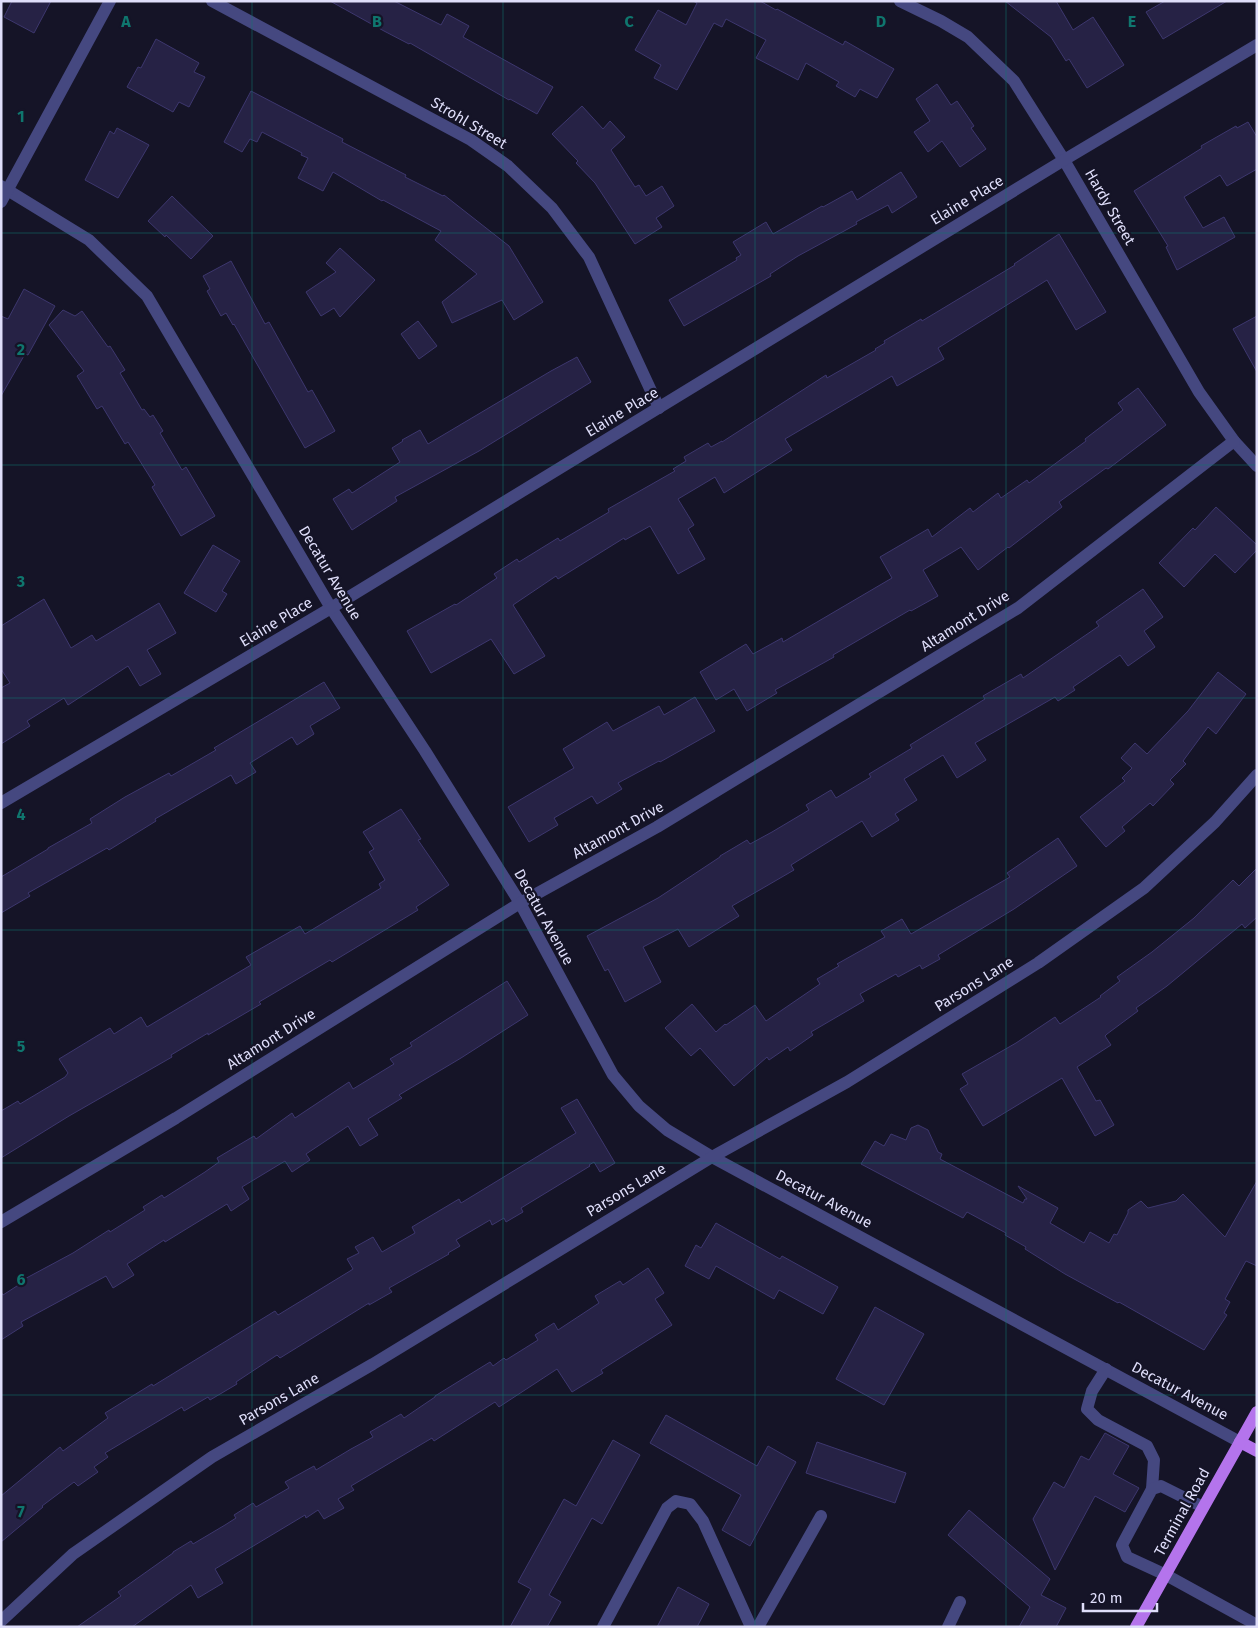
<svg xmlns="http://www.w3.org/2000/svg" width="1258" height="1628" font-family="'Fira Sans',sans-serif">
  <rect width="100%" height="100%" fill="#151427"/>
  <g fill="#262245" stroke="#3d376e">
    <path d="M12 1H51L34 33 4 17Z"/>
    <path d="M330 1H394L441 25 447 14 469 26 463 37 553 87 537 114 510 99 509 100 410 43 409 44 384 31Z"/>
    <path d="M693 1H760L776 10 777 9 843 45 845 41 894 69 877 98 860 89 855 97 836 86 839 82 806 63 798 80 756 58 766 40 726 19 722 27 714 23 677 90 654 78 661 65 635 50 658 10 686 25 697 3Z"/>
    <path d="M1005 1H1056L1073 30 1093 17 1124 65 1087 88 1069 59 1066 61 1051 37Z"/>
    <path d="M1165 1H1227L1163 39 1146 12Z"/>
    <path d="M156 39 199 63 194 72 205 77 189 107 179 102 173 112 127 87 138 67 141 68Z"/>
    <path d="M937 84 951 105 957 101 974 126 971 128 986 149 960 167 942 141 928 152 914 132 930 121 916 99Z"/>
    <path d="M251 91 343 139 342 142 406 175 405 177 443 196 444 195 509 246 543 302 514 320 502 300 452 323 442 302 477 274 435 240 441 231 383 200 382 201 333 172 323 191 298 178 308 158 301 155 302 153 262 132 257 142 250 139 242 152 224 142Z"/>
    <path d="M582 106 603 129 610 121 625 137 611 150 635 187 639 185 646 196 662 186 674 206 656 218 662 227 635 244 595 183 576 163 578 161 552 134Z"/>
    <path d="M1248 122 1257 137V169L1227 186 1220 175 1184 197 1203 228 1224 217 1235 237 1177 270 1166 247 1168 246 1134 191 1202 148 1201 146 1236 126 1237 128Z"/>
    <path d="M117 128 149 145 118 198 85 180 110 131 114 134Z"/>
    <path d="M901 172 917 197 892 213 888 205 856 222 857 224 798 256 770 274 771 276 684 326 669 300 737 260 736 258 741 255 733 242 766 222 773 234 822 206 823 207 852 191 857 200Z"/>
    <path d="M172 196 213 236 191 259 166 235 165 237 148 221Z"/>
    <path d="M1059 234 1106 312 1076 330 1047 280 938 348 944 359 897 386 892 376 785 439 792 450 724 493 715 477 678 499 694 525 688 529 705 559 678 574 650 526 625 540 624 538 558 579 556 576 513 605 545 656 514 674 491 639 431 673 407 631 455 604 456 605 497 578 494 574 517 559 519 562 558 538 560 541 609 512 608 509 675 471 673 469 686 461 684 457 708 443 711 447 722 441V442L826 375 827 378 876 350 875 349 885 343 884 341 921 319 922 321 1015 265 1014 264Z"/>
    <path d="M340 248 375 280 340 317 334 308 321 316 306 292 336 272 326 263Z"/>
    <path d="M231 261 265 324 269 322 308 392 312 390 335 431 305 448 234 324 233 325 226 313 221 316 207 291 210 289 203 276Z"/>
    <path d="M24 289 55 306 28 355 25 354 1 396V316L8 319Z"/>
    <path d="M63 310 75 316 82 311 108 347 110 346 125 370 120 373 142 410 144 409 150 417 153 415 163 431 160 433 182 470 186 467 215 516 181 536 152 487 155 485 128 442 125 444 102 406 97 409 77 376 84 371 49 325Z"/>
    <path d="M1257 316V372L1233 329Z"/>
    <path d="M418 321 437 346 419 359 401 334Z"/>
    <path d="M577 357 591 382 479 451 395 497 397 501 352 530 333 499 349 489 352 493 400 462 392 448 403 441 402 440 420 430 428 444 551 371Z"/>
    <path d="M1138 388 1166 425 1108 469 1106 468 1059 502 1062 507 1009 548 1008 547 978 570 961 547 923 570 938 596 911 611 910 610 833 655 834 657 775 690 777 693 747 711 734 689 716 700 700 672 746 644 753 654 782 638 783 642 892 578 880 557 928 529 932 537 970 508 973 512 998 493 1001 498 1027 480 1029 483 1086 441 1085 439 1123 410 1118 403Z"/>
    <path d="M1216 507 1257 545V550L1235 573 1215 554 1184 587 1159 563 1193 528 1195 530Z"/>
    <path d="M213 545 240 561 222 591 227 594 216 612 184 593Z"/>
    <path d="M1143 589 1163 617 1144 631 1155 647 1128 666 1120 655 1073 687 1075 690 1058 701 1055 697 975 743 986 760 957 778 943 755 904 779 917 800 895 814 899 820 872 837 862 821 791 865 794 870 732 906 739 916 689 947 678 929 643 947 661 982 625 1002 608 969 605 971 587 936 658 898 720 857V856L747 840 750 844 772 832 809 810 806 805 831 790 836 798 871 777 869 774 912 748 910 745 985 699 983 696 1021 674 1023 678 1099 626 1096 622Z"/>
    <path d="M44 599 71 648 92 635 96 641 159 603 176 633 147 650 161 674 140 686 128 666 68 705 64 698 27 721 30 726 1 744V688L10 683 1 669V626Z"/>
    <path d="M1218 672 1246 694 1216 734 1208 727 1183 761 1186 764 1170 780 1174 784 1153 806 1150 803 1122 827 1125 831 1106 847 1080 817 1125 781 1122 778 1132 768 1121 758 1135 743 1147 754 1188 711Z"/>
    <path d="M324 682 340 708 310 726 314 734 297 745 292 737 250 763 256 772 236 784 231 775 155 819 156 821 109 850 107 848 28 893 30 896 1 913V877L48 849V848L92 823 90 819 125 797 169 773 171 776 216 750 214 748Z"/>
    <path d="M695 697 715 731 660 762 659 761 618 783 622 789 597 804 592 796 554 818 558 825 529 842 508 807 574 768 563 749 607 722 613 731 659 706 664 715Z"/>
    <path d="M401 809 421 839 418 840 449 885 416 907 418 910 332 962 330 960 259 1002 261 1004 208 1035V1033L171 1055 172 1057 69 1116 1 1158V1111L18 1101 20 1104 65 1077 68 1073 59 1059 110 1028 114 1034 141 1017 147 1027 251 965 246 957 300 926 305 934 381 888 379 884 385 880 369 852 374 849 363 832Z"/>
    <path d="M1058 838 1077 866 1014 909 938 955 940 959 922 969 920 965 898 977 896 974 860 994 864 1001 811 1032 813 1035 790 1051 788 1047 769 1060 767 1057 734 1086 700 1048 691 1056 665 1028 692 1004 716 1032 725 1024 726 1025 755 1005 766 1021 820 984 817 979 839 966 837 964 885 937 881 931 902 919 911 934 1010 877 1007 873Z"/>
    <path d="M1257 868V917L1245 928 1242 924 1167 986 1136 1008 1138 1011 1107 1034 1105 1036 1111 1045 1077 1067 1096 1101 1100 1100 1114 1125 1095 1136 1062 1078 983 1126 960 1089 968 1084 962 1074 1016 1043 1055 1017 1060 1024 1101 997 1100 996 1120 981 1117 977 1152 952 1194 918 1233 880 1239 886Z"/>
    <path d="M507 981 528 1015 461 1058 399 1095 402 1098 368 1119 378 1135 360 1146 348 1126 306 1154 310 1160 292 1172 285 1161 242 1187 249 1199 231 1211 227 1204 165 1242 164 1240 127 1264 134 1275 113 1288 106 1276 21 1322 23 1326 1 1340V1292L3 1295 20 1284 19 1282 73 1253 109 1230 110 1232 145 1210 143 1207 162 1195 164 1198 205 1172 219 1162 217 1158 254 1136 256 1139 292 1113 295 1118 349 1082 353 1089 394 1064 390 1059 412 1046 410 1043Z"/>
    <path d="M577 1099 615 1163 600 1172 594 1162 589 1165 590 1166 521 1208 523 1212 506 1222 504 1218 492 1225 490 1220 456 1240 460 1246 448 1253 449 1254 389 1288 392 1292 369 1305V1303L280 1358 277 1355 236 1382 237 1384 210 1400 208 1397 184 1411 182 1407 105 1453 108 1457 94 1467 98 1472 78 1486 74 1482 42 1506 43 1507 1 1542V1496L60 1447 63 1451 108 1418 105 1413 152 1384 153 1386 275 1311 278 1315 350 1271 353 1269 347 1259 359 1253 355 1247 373 1237 382 1252 415 1233 412 1227 459 1199 461 1203 576 1133 561 1108Z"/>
    <path d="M918 1125 928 1130 938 1152 942 1154 940 1159 1023 1203 1025 1199H1027L1018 1186 1058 1208 1050 1223 1084 1243 1090 1232 1109 1243 1114 1234 1117 1235 1128 1213V1210L1141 1201 1148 1208 1176 1201 1183 1194 1225 1237 1257 1181V1266L1246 1261 1225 1299 1230 1302 1224 1313 1227 1315 1204 1350 1119 1302 1118 1303 1065 1274 1025 1249 1026 1247 1005 1235 1006 1233 967 1212 963 1218 861 1164 875 1141 884 1146 891 1134 906 1140 911 1128Z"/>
    <path d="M716 1223 780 1259 782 1256 838 1287 823 1314 779 1290 774 1299 716 1266 709 1279 685 1266 696 1245 701 1248Z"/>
    <path d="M648 1268 664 1293 655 1299 672 1325 601 1370 603 1373 572 1392 557 1369 499 1407 495 1402 434 1441 432 1438 351 1486 354 1490 338 1499 344 1508 324 1519 318 1510 306 1518 305 1515 215 1569 223 1583 198 1598 191 1585 132 1627H77L121 1596 118 1592 173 1553V1552L191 1541 193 1544 225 1525 236 1518 234 1515 253 1503 256 1507 289 1488 285 1482 314 1466 316 1470 351 1449 373 1437 370 1432 401 1414 404 1418 435 1397V1396L490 1362 493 1366 504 1358 506 1360 538 1340 535 1335 554 1323 558 1330 599 1303 595 1296 620 1281 623 1285Z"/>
    <path d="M875 1307 924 1334 884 1405 836 1379Z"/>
    <path d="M666 1415 757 1466 768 1446 796 1462 750 1546 722 1530 741 1495 650 1443Z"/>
    <path d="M1105 1433 1129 1446 1113 1474 1139 1488 1125 1512 1095 1496 1055 1570 1033 1519 1054 1482 1064 1488 1081 1456 1089 1460Z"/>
    <path d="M613 1440 640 1455 602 1524 592 1518 549 1595 561 1602 547 1627H510L531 1589 518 1582 564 1499 576 1506Z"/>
    <path d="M817 1442 906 1473 895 1503 806 1473Z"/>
    <path d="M969 1510 1050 1579 1041 1595 1066 1608 1056 1627H1019L1030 1607 948 1535Z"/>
    <path d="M678 1587 709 1604 697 1627H657Z"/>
  </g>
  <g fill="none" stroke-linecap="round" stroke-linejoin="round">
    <g stroke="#454880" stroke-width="12">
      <path d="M212 1 471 140 508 166 552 208 589 257 659 408"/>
      <path d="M900 1 941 21 968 37 1014 81 1064 160 1199 392 1234 441 1257 466"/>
      <path d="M1 186 89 240 147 296 331 608 425 751 520 903 613 1075 639 1106 667 1130 712 1157 1240 1442"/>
      <path d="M1 202 110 1"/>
      <path d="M1 803 331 608 1064 160 1257 45"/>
      <path d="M1 1222 176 1118 520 903 657 827 1018 608 1234 441"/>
      <path d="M1106 1369 1092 1391 1087 1409 1098 1420 1147 1446 1154 1460 1152 1489"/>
      <path d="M1203 1507 1161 1486 1152 1489 1122 1545 1127 1557 1166 1575 1257 1625"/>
      <path d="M1 1621 73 1554 212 1457 373 1364 712 1157 847 1082 1038 963 1144 888 1215 822 1257 775"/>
      <path d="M603 1627 667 1508 676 1501 690 1504 703 1521 751 1627"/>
      <path d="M758 1627 821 1516"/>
      <path d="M948 1627 960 1602"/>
    </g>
    <g stroke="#b474ec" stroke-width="12">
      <path d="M1240 1442 1257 1451"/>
      <path d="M1136 1627 1257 1412"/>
    </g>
  </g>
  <path fill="none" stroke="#0f766e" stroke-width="1" stroke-opacity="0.55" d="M252 1V1627M503 1V1627M755 1V1627M1006 1V1627M1 233H1257M1 465H1257M1 698H1257M1 930H1257M1 1163H1257M1 1395H1257"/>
  <g text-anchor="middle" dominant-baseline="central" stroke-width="4.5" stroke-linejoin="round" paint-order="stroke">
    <g font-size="15" fill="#dfdefa" stroke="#151427">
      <text transform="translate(469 123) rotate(31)">Strohl Street</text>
      <text transform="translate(967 200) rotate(-31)">Elaine Place</text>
      <text transform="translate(1110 207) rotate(60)">Hardy Street</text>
      <text transform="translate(622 412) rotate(-31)">Elaine Place</text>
      <text transform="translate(330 573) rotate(59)">Decatur Avenue</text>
      <text transform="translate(965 621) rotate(-32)">Altamont Drive</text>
      <text transform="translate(276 622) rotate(-31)">Elaine Place</text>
      <text transform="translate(618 830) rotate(-29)">Altamont Drive</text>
      <text transform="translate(544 917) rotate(61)">Decatur Avenue</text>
      <text transform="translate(974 984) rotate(-32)">Parsons Lane</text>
      <text transform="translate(271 1039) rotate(-32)">Altamont Drive</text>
      <text transform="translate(626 1190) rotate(-31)">Parsons Lane</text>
      <text transform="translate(824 1199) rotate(28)">Decatur Avenue</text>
      <text transform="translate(1180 1391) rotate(28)">Decatur Avenue</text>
      <text transform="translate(279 1399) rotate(-30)">Parsons Lane</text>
      <text transform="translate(1182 1512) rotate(-61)">Terminal Road</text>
    </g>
  </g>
  <g font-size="16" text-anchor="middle" font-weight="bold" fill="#0f766e" stroke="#151427" stroke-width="4.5" stroke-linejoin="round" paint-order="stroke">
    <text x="126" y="27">A</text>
    <text x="377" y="27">B</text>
    <text x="629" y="27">C</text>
    <text x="881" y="27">D</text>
    <text x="1132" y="27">E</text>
    <text x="21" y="122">1</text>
    <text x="21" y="355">2</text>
    <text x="21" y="587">3</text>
    <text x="21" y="820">4</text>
    <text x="21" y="1052">5</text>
    <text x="21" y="1285">6</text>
    <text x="21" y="1517">7</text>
  </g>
  <rect width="1258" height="1628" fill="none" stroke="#dfdefa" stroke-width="5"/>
  <path d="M1083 1603v8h74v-8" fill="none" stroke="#dfdefa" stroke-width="2.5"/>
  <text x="1090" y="1603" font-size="15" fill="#dfdefa" stroke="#151427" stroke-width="4" paint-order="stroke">20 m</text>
</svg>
